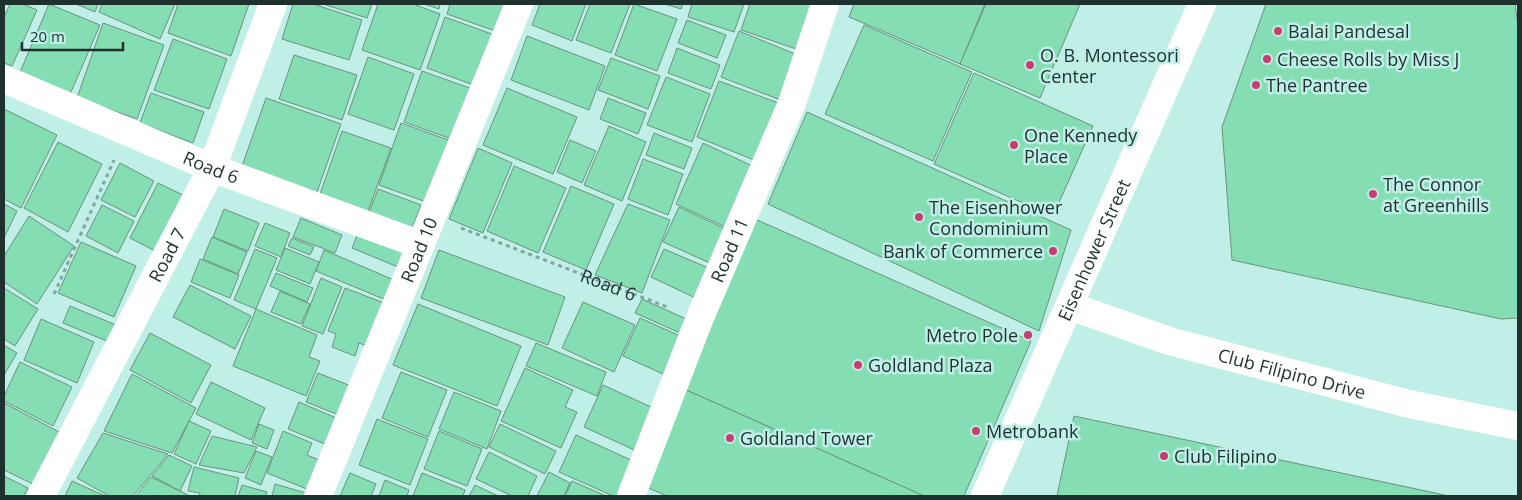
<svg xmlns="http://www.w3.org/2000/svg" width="1522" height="500" font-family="'Open Sans',sans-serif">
  <rect width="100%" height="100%" fill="#bfefe6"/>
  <g fill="#85ddb3" stroke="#6c927f">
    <path d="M10 4H23L37 10 12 66 4 63V17Z"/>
    <path d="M49 4 100 25 68 99 18 77Z"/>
    <path d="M76 4H98L95 12Z"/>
    <path d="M102 4H175L160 39 99 12Z"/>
    <path d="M178 4H249L231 56 168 33Z"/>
    <path d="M293 4H313L362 20 349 60 282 39Z"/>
    <path d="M323 4H372L367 18Z"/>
    <path d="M378 4H413L440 14 420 70 362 50Z"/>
    <path d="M424 4H440L439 9Z"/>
    <path d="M450 4H512L501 33 447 14Z"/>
    <path d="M540 4H586L572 41 532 25Z"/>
    <path d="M590 4H630L611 53 576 40Z"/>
    <path d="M634 4 677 19 657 71 615 55Z"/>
    <path d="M665 4H683L681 9Z"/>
    <path d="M692 4H744L734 32 688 17Z"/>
    <path d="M750 4H818L802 51 741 30Z"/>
    <path d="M854 4H985L960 64 849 17Z"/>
    <path d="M986 4H1080L1040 98 960 64Z"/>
    <path d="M1266 4H1515L1518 26V318L1501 319 1232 260 1222 127Z"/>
    <path d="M445 17 500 37 482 88 427 68Z"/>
    <path d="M687 20 726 35 717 58 678 43Z"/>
    <path d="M103 23 164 45 137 119 77 98Z"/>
    <path d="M864 25 972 72 933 161 825 114Z"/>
    <path d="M739 31 800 56 783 101 721 77Z"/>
    <path d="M527 36 605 66 589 110 511 80Z"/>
    <path d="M173 39 227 59 209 109 154 90Z"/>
    <path d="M677 48 720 65 711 89 668 73Z"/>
    <path d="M294 55 357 75 342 120 279 99Z"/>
    <path d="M368 57 414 74 394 130 348 114Z"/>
    <path d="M611 58 660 76 648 109 598 90Z"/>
    <path d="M422 71 475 90 457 141 404 122Z"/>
    <path d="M974 73 1093 126 1053 216 934 164Z"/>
    <path d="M666 77 710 94 692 142 647 125Z"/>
    <path d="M719 81 781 104 759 162 697 137Z"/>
    <path d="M507 88 577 117 553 174 483 145Z"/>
    <path d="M151 93 204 112 193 143 140 123Z"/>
    <path d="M266 98 341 124 317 192 242 166Z"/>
    <path d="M608 98 646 113 638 134 600 119Z"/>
    <path d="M4 109 57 135 21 208 4 199Z"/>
    <path d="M807 112 1071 230 1039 331 768 204Z"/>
    <path d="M401 123 451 141 429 203 379 185Z"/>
    <path d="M609 126 646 142 622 201 584 185Z"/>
    <path d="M342 131 391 148 367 214 319 197Z"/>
    <path d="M654 133 692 148 684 169 646 155Z"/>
    <path d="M570 140 596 151 582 183 557 172Z"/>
    <path d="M58 142 102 164 68 232 24 208Z"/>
    <path d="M703 143 759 169 732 230 676 204Z"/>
    <path d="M478 148 512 163 483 233 449 219Z"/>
    <path d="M643 159 683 174 668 215 628 199Z"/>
    <path d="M120 163 154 181 135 217 101 200Z"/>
    <path d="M514 166 566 188 538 253 487 231Z"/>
    <path d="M158 183 185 196 157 252 130 238Z"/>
    <path d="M571 186 614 204 586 270 543 252Z"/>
    <path d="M378 189 421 205 412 228 369 213Z"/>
    <path d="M4 204 17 211 4 238Z"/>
    <path d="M628 204 670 220 642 293 595 275Z"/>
    <path d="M102 205 134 221 118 253 86 236Z"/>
    <path d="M679 207 734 233 719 267 663 242Z"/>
    <path d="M224 209 259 223 248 251 213 237Z"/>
    <path d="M29 216 74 246 37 304 4 282V256Z"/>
    <path d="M301 218 342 235 335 253 293 237Z"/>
    <path d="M755 219 1031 341 964 496H924L684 389Z"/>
    <path d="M265 223 290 233 281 257 255 246Z"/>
    <path d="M361 226 407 246 398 267 352 248Z"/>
    <path d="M212 237 247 252 238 274 203 259Z"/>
    <path d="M292 238 314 247 310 255 288 246Z"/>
    <path d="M81 242 136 266 114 317 58 293Z"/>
    <path d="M285 248 319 262 310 284 276 270Z"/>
    <path d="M255 249 277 258 256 309 234 300Z"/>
    <path d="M664 249 718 272 704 302 651 277Z"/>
    <path d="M324 250 394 280 386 300 316 271Z"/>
    <path d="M439 250 565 297 548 345 421 298Z"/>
    <path d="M200 259 239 275 230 298 191 282Z"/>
    <path d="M276 273 313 288 307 302 270 286Z"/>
    <path d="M321 278 342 287 323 334 302 326Z"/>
    <path d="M190 285 251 316 235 349 173 317Z"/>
    <path d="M4 288 38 309 15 346 4 339Z"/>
    <path d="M345 288 392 306 375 349 359 343 355 356 332 347 336 334 328 331Z"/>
    <path d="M280 291 310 304 301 324 271 312Z"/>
    <path d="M642 299 695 323 689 337 635 313Z"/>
    <path d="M583 302 635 325 614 372 562 348Z"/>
    <path d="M418 304 521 346 497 406 393 365Z"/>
    <path d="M70 306 121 327 114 344 63 323Z"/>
    <path d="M256 309 317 335 309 357 320 361 306 396 233 366Z"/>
    <path d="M640 318 689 340 672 378 623 356Z"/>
    <path d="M41 319 94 342 77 383 24 360Z"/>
    <path d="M150 333 211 365 191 403 130 370Z"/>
    <path d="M536 343 606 372 597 396 526 366Z"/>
    <path d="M4 345 17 353 4 375Z"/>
    <path d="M20 362 72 387 53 426 4 401V396Z"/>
    <path d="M525 368 573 390 565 407 577 412 561 448 501 421Z"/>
    <path d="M401 372 447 390 428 437 382 418Z"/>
    <path d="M318 373 361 390 349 419 306 402Z"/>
    <path d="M132 374 196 408 172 453 104 431Z"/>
    <path d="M211 382 265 408 251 440 196 414Z"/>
    <path d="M603 385 662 412 643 454 584 427Z"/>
    <path d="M684 389 924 496H667L646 487Z"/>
    <path d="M454 392 501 411 487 449 439 429Z"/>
    <path d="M299 402 341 420 330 446 288 429Z"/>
    <path d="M4 403 63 434 37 486 4 470Z"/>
    <path d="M1074 416 1449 496H1057Z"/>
    <path d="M377 419 428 439 410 485 359 465Z"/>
    <path d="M189 421 211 431 196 464 174 454Z"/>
    <path d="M259 424 274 430 267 449 252 443Z"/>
    <path d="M500 424 556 451 545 474 489 447Z"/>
    <path d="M283 431 312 443 307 455 324 462 312 491 267 473Z"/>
    <path d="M439 431 482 449 467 486 424 469Z"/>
    <path d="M103 433 168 454 133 496H109L77 478Z"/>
    <path d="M576 435 642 465 629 496H613L559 472Z"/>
    <path d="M212 436 257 447 244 473 199 465Z"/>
    <path d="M256 451 272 457 261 485 245 478Z"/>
    <path d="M489 452 537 476 528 496H512L476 479Z"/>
    <path d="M169 455 192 466 180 491 152 476Z"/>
    <path d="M194 467 239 478 235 496H199L200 493 188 491Z"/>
    <path d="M549 472 570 483 564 496H537Z"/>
    <path d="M350 473 376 484 371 496H340Z"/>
    <path d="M422 473 465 490 463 496H413Z"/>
    <path d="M4 476 28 488 24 496H4Z"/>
    <path d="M151 477 190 496H136Z"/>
    <path d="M385 480 409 490 407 496H379Z"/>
    <path d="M72 481 105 496H65Z"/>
    <path d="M572 481 606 496H565Z"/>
    <path d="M275 484 306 493V496H272Z"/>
    <path d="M242 485 267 492 265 496H238Z"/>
    <path d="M475 485 498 496H469Z"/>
  </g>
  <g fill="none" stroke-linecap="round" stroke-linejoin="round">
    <g stroke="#81a59f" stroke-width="3" stroke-dasharray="4 4" stroke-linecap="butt">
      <path id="s1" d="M461 228 670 308"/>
      <path d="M54 294 114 160"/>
    </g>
    <g stroke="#fff" stroke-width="28">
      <path id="s2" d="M4 79 212 168 421 245"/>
      <path id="s3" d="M1070 306 1169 341 1409 404 1518 426"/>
      <path id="s4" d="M41 496 212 168 273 4"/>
      <path id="s5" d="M318 496 519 4"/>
      <path id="s6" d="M631 496 699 320 792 103 825 4"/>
      <path id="s7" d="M985 496 1202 4"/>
    </g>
  </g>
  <g fill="#c93d70" stroke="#bfefe6" stroke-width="2">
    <circle cx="1278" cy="31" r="5"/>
    <circle cx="1267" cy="59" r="5"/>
    <circle cx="1030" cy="65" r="5"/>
    <circle cx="1256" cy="85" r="5"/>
    <circle cx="1014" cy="145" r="5"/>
    <circle cx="1373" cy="194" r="5"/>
    <circle cx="919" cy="217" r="5"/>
    <circle cx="1053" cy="251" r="5"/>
    <circle cx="1028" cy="335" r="5"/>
    <circle cx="858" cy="365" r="5"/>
    <circle cx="976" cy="431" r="5"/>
    <circle cx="730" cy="438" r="5"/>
    <circle cx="1164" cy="456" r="5"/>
  </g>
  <g text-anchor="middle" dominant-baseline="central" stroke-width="5" stroke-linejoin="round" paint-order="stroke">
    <g font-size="18" fill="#1e312e" stroke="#bfefe6" text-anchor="start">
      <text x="1288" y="31">Balai Pandesal</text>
      <text x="1040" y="55">O. B. Montessori<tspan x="1040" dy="21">Center</tspan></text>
      <text x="1277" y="59">Cheese Rolls by Miss J</text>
      <text x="1266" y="85">The Pantree</text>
      <text x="1024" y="135">One Kennedy<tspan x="1024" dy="21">Place</tspan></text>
      <text x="1383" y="184">The Connor<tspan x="1383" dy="21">at Greenhills</tspan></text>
      <text x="929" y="207">The Eisenhower<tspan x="929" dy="21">Condominium</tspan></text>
      <text x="1043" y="251" text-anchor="end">Bank of Commerce</text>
      <text x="1018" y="335" text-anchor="end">Metro Pole</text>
      <text x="868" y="365">Goldland Plaza</text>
      <text x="986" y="431">Metrobank</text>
      <text x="740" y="438">Goldland Tower</text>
      <text x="1174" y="456">Club Filipino</text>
    </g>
    <g font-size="18" fill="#1e312e" stroke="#bfefe6">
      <text stroke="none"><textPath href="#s2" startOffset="225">Road 6</textPath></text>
      <text stroke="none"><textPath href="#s5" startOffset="266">Road 10</textPath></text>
      <text stroke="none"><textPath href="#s6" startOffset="265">Road 11</textPath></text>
      <text stroke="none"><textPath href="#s7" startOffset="269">Eisenhower Street</textPath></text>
      <text stroke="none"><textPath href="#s4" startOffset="272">Road 7</textPath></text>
      <text stroke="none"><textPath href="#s1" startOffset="158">Road 6</textPath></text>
      <text stroke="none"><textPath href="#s3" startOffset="232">Club Filipino Drive</textPath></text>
    </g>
  </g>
  <rect width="1522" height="500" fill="none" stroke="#1e312e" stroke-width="10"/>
  <path d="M22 42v8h101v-8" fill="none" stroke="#1e312e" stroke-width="2.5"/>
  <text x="30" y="42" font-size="15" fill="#1e312e" stroke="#bfefe6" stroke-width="4" paint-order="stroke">20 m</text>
</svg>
